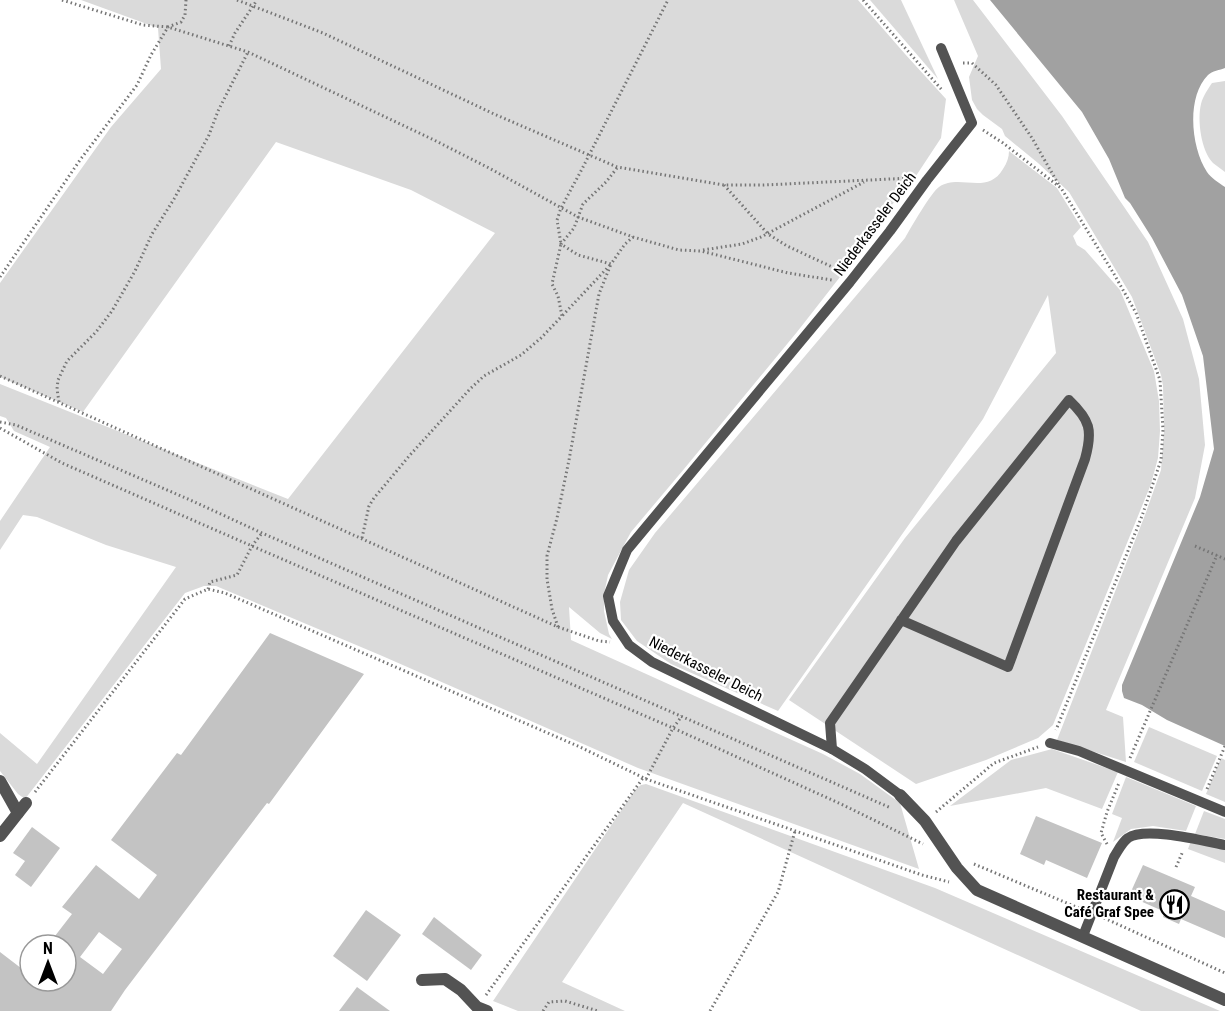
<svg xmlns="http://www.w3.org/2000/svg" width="1225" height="1011" font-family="'Roboto Condensed',sans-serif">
  <rect width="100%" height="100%" fill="#fff"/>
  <g fill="#dadada">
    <path d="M81 0H858L905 54 946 99 941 138 910 185 879 219 883 222 797 332 684 469 631 532 608 575 604 594V611L609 634 612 639 600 633 569 607 571 640 823 754 860 774 900 803 919 869 638 768 380 655 216 586H204L185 593 25 799 18 794 0 771V733L37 764 176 567 106 545 37 517 23 515 0 550V521L50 447 14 431 6 418 0 416V384L288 499 495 233 411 190 276 142 83 412 0 377V283L111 127 161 69 158 28Z"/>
    <path d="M870 0H901L938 79Z"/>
    <path d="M954 0H973L1062 116 1148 242 1183 319 1199 379 1205 445 1195 498 1106 710 1123 717 1126 762 1057 740 1145 515 1161 470 1164 431 1163 386 1161 375 1132 297 1069 192 1038 163 1005 136 1002 129 983 115 977 109 972 100 969 77 978 56Z"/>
    <path d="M1225 81V172C1221 169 1217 166 1213 163 1201 151 1197 120 1201 104 1203 96 1208 89 1212 83Z"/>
    <path d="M1009 151 1057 188 1081 227 1073 236 1077 245 1085 250 1120 290 1154 371 1159 401 1160 431 1158 458 1151 484 1053 725 1038 738 986 760 916 784 789 700 905 538 1056 353 1048 295 983 419 778 711 671 664 637 641 621 620 620 602 629 570 655 533 905 238C910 229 932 191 939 187 959 173 987 196 1003 169 1007 163 1009 157 1009 151Z"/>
    <path d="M1149 727 1217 756 1202 791 1134 762Z"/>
    <path d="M1052 749 1118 772 1102 809 1046 788 950 806 1011 760Z"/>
    <path d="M1221 758 1225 760V802L1206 794Z"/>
    <path d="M1126 777 1196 806 1186 831 1153 826 1131 829 1113 842 1122 818 1112 814Z"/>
    <path d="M646 784 935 888 1220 1011H1141L683 803 562 982 625 1011H518L493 1001 635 790 641 785Z"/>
    <path d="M1204 811 1225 819V839L1195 834Z"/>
    <path d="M1191 841 1225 847V863L1188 849Z"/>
  </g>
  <path fill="#a1a1a1" d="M990 0H1225V68C1220 70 1212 71 1208 75 1186 97 1191 148 1207 172 1211 178 1219 183 1225 187V746L1167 720 1142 705 1124 698 1122 691V685L1200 497 1214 449 1203 356 1182 295 1152 238 1130 203 1125 198 1109 159 1082 112Z"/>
  <g fill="#c3c3c3" fill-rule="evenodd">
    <path d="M270 633 364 674 269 804 267 803 125 990 111 1011H0V952L30 975V981H66V945H48L72 914 62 907 96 865 139 899 157 875 111 840 177 753 181 755ZM99 932 122 949 103 974 80 957Z"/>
    <path d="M1036 816 1102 843 1087 878 1046 860 1044 865 1020 854Z"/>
    <path d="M32 827 60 848 31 887 15 875 25 861 13 853Z"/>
    <path d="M1143 865 1195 887 1191 896 1225 911V938L1181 919 1179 924 1163 917 1165 912 1129 896Z"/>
    <path d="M366 910 401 935 367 981 333 956Z"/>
    <path d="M434 917 482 955 471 970 422 934Z"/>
    <path d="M357 987 390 1011H339Z"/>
  </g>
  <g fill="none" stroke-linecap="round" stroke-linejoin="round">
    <g stroke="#757575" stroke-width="3" stroke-dasharray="1.5 3" stroke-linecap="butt">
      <path d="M62 0 143 25 168 27 248 52 434 140 489 168 578 217 633 237 679 250 701 251 788 273 832 280"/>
      <path d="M237 0 323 33 494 114 617 167 724 185H764L912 178"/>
      <path d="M863 0 942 90"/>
      <path d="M229 46 235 33 257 0"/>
      <path d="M963 63H972L996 85 1032 138 1060 187"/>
      <path d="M983 130 1003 143 1061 188 1114 274 1136 313 1160 380 1163 430 1161 460 1142 516 1056 730"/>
      <path d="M617 168 606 182 583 204 574 228 561 244 578 255 611 264 625 244 633 237"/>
      <path d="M724 185 768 234 787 246 841 271"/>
      <path d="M703 250 742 244 761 237 864 182"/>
      <path d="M0 277 80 160 137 85 151 55 168 27 181 22 185 15 186 0"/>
      <path d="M0 376 558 627 599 641 610 642"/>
      <path d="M59 402 57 389 58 380 67 361 96 332 112 311 135 271 152 234 174 199 209 135 218 111 248 52"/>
      <path d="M0 422 16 425 188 499 262 533 891 808"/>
      <path d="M0 428 62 463 252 546 673 728 841 804 923 844"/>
      <path d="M362 538 369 506 374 498 410 455 470 389 484 376 521 355 541 338 562 316 558 296 552 284 561 244 557 220 561 208 582 169 668 0"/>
      <path d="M1195 546 1225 559"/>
      <path d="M208 589 210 582 237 575 252 546 262 533"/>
      <path d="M558 627 552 609 547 579V556L557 518 569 460 599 294 611 264 562 316"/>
      <path d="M1130 758 1217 555"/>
      <path d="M646 779 673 728 682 716"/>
      <path d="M1207 789 1225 746"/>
      <path d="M35 792 185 599 208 589 225 593 580 747 646 779 922 875 949 882"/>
      <path d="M936 812 994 763 1038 747"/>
      <path d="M1107 844 1101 833 1107 812 1119 783"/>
      <path d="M974 864 1081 909"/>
      <path d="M1176 867 1183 851"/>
      <path d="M1104 918 1225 973"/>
      <path d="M486 995 643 778"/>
      <path d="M543 1011 549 1002 565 1001 598 1011"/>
      <path d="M710 1011 778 892 795 831"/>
    </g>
    <g stroke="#535353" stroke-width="10">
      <path d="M1050 743 1079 751 1225 812"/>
      <path d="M832 749 830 723 956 541 1069 400C1090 420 1093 430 1085 459L1008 667 901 620"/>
      <path d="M900 795 865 769 832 749 652 662 629 645 613 621 608 596 627 550 850 282 890 231 927 180 972 123 941 48"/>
      <path d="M1083 936 1114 857C1118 851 1122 842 1128 838 1145 826 1204 841 1225 845"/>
    </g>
    <g stroke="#535353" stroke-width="12">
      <path d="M0 781 18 813"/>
      <path d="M900 795 925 821 957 868 977 890 1225 1000"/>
      <path d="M0 836 26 803"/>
      <path d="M422 980 445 979 461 990 477 1007 487 1011"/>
    </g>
  </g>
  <defs>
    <symbol id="restaurant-ring" viewBox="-11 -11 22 22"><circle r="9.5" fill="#fff" stroke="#000" stroke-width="1.5"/><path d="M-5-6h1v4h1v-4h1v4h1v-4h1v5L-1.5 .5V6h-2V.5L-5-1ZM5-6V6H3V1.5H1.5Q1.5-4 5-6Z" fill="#000"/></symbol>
  </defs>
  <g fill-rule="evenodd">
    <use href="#restaurant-ring" x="1158" y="888" width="33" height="33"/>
  </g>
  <g text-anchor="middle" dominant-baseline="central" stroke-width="4.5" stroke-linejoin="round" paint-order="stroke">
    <g font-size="15" fill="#000" stroke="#fff">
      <text transform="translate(875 224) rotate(-53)">Niederkasseler Deich</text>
      <text transform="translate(706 669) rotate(27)">Niederkasseler Deich</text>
    </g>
    <g font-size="15" font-weight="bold" fill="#000" stroke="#fff" text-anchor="end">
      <text x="1154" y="895">Restaurant &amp;<tspan x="1154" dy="17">Café Graf Spee</tspan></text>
    </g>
  </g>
  <g transform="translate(48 963)"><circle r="28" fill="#ffffff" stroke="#999999" stroke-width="1.5"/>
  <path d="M0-4.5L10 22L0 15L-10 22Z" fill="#000000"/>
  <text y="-9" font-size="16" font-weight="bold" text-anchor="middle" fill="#000000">N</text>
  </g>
</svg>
